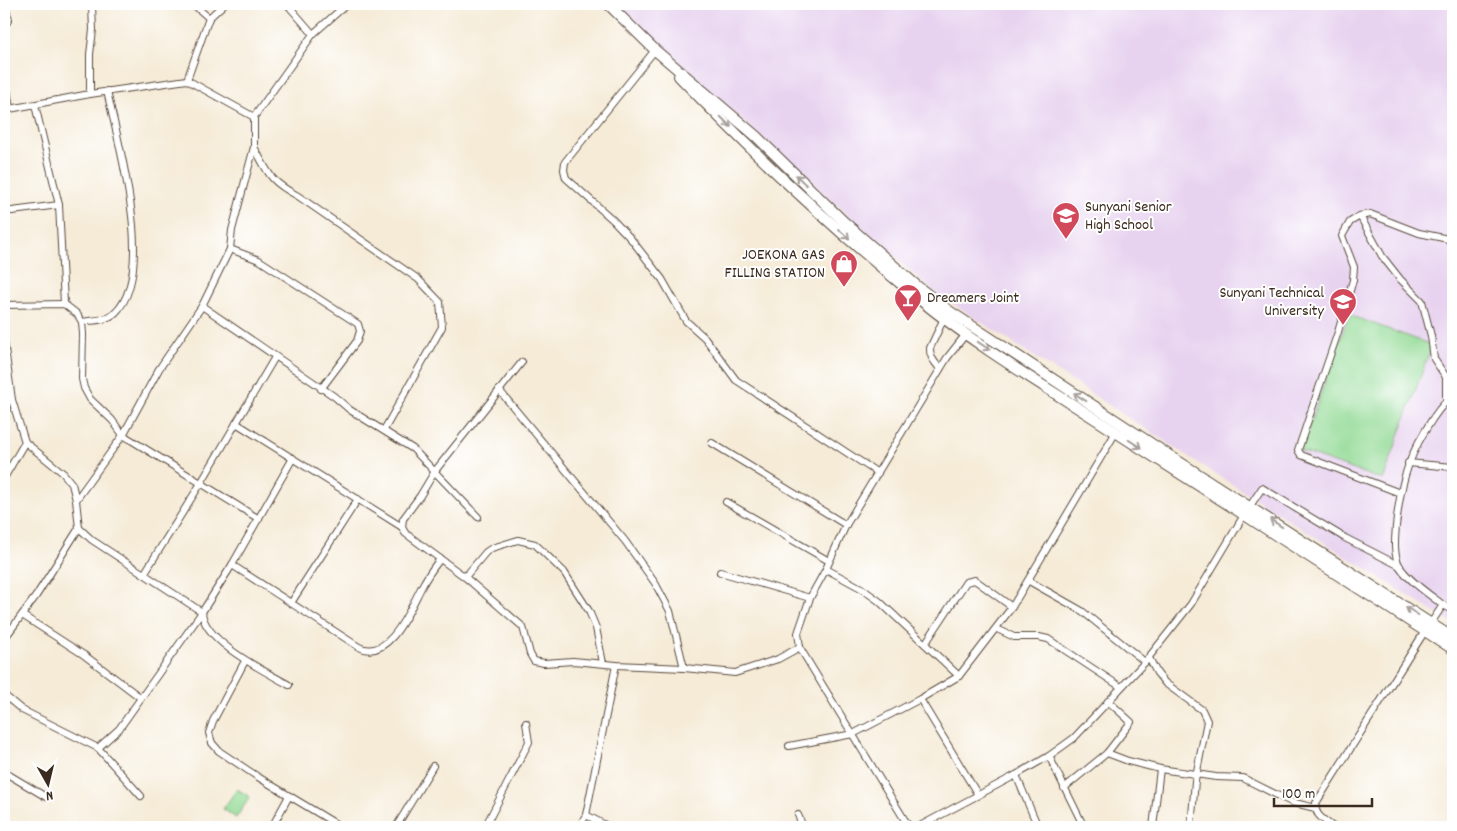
<svg xmlns="http://www.w3.org/2000/svg" width="1457" height="831" font-family="Dekko,sans-serif">
  <rect width="100%" height="100%" fill="#fff"/>
  <filter id="ink" filterUnits="userSpaceOnUse"><feTurbulence type="fractalNoise" baseFrequency=".02" numOctaves="2"/><feDisplacementMap in="SourceGraphic" scale="10" xChannelSelector="R" yChannelSelector="G"/><feConvolveMatrix kernelMatrix="1 2 1 2 8 2 1 2 1" color-interpolation-filters="sRGB"/></filter>
  <filter id="wash" filterUnits="userSpaceOnUse"><feTurbulence type="fractalNoise" baseFrequency=".0096" numOctaves="4" result="noise"/><feDisplacementMap in="SourceGraphic" scale="20" xChannelSelector="R" yChannelSelector="G"/><feGaussianBlur stdDeviation="1.12" result="paint"/><feColorMatrix in="noise" values="0 0 0 0 0 0 0 0 0 0 0 0 0 0 0 0 0 1.4 0 .05"/><feComposite in="paint" operator="in"/></filter>
  <g filter="url(#wash)">
    <rect width="100%" height="100%" fill="#f5ebd7"/>
    <path fill="#e7d2ef" d="M618 4H1453V624L1195 461 930 289 716 97Z"/>
    <g fill="#93da95" stroke="#67825a">
      <path d="M1349 315 1432 345 1383 480 1300 451Z"/>
      <path d="M237 789 250 797 236 818 223 809Z"/>
    </g>
  </g>
  <g filter="url(#ink)">
    <g fill="none" stroke-linecap="round" stroke-linejoin="round">
      <defs>
        <g id="minor">
          <path d="M193 4 209 18"/>
          <path d="M287 4 313 34 347 4"/>
          <path d="M4 27 9 19 4 4"/>
          <path d="M655 50 565 162 564 170 566 178 613 220 631 239 662 279 686 321 705 338 736 380 878 473"/>
          <path d="M4 69 10 109"/>
          <path d="M187 80 209 18 224 4"/>
          <path d="M90 94V54L93 30 92 6"/>
          <path d="M35 105 59 205 64 304"/>
          <path d="M4 110 90 94 187 80 254 117"/>
          <path d="M254 147C269 174 269 181 298 196L418 279 440 302 442 327 384 430"/>
          <path d="M4 212 59 205"/>
          <path d="M1360 216 1382 256 1400 279 1422 301 1431 336 1434 359 1446 377V401"/>
          <path d="M230 249 259 260 358 324 360 331 357 341 321 389"/>
          <path d="M4 305 64 304 77 314 82 322 83 334 82 379 84 388 90 399 112 420 123 435 259 519"/>
          <path d="M202 306 335 397 350 410 413 449 478 517"/>
          <path d="M82 322C92 320 107 321 115 313 157 273 118 143 107 91"/>
          <path d="M4 341 12 400 25 442 63 473 72 484 76 500 79 528 92 540 202 612"/>
          <path d="M522 362 435 471 420 496 403 519 402 527 405 533 465 577 523 627 530 654 534 661 544 663 573 661 616 665 684 668 735 673 778 659 800 647"/>
          <path d="M940 369C935 362 929 357 930 348L945 316"/>
          <path d="M499 390 625 541 655 583 670 611 684 668"/>
          <path d="M4 402 12 400"/>
          <path d="M236 423 402 527"/>
          <path d="M712 443 846 525"/>
          <path d="M1408 463 1453 467"/>
          <path d="M4 478 25 442"/>
          <path d="M1400 493 1301 455 1298 450 1338 332 1353 280 1354 267 1342 236 1350 222 1360 216 1370 214 1419 233 1453 240"/>
          <path d="M76 500 123 435 159 369 202 306 230 249 232 230 254 147V117L313 34"/>
          <path d="M726 502 829 561"/>
          <path d="M232 565 359 647C389 662 410 609 421 588 426 578 433 568 440 559"/>
          <path d="M826 569 861 588 879 601 959 676"/>
          <path d="M720 572 810 598"/>
          <path d="M144 574 201 483 275 357"/>
          <path d="M465 577 486 552 492 548 518 540 535 544 564 572 589 611 596 628 603 663"/>
          <path d="M1029 581 1082 611 1145 662"/>
          <path d="M291 603 358 499"/>
          <path d="M1443 605 1453 610"/>
          <path d="M202 612C204 642 265 671 289 685"/>
          <path d="M22 615 84 655 141 698"/>
          <path d="M1431 623 1443 605C1430 595 1409 581 1400 567 1393 554 1395 539 1396 526 1400 489 1406 462 1425 431 1433 417 1441 405 1453 395"/>
          <path d="M997 629 1014 637H1039L1048 639 1121 687"/>
          <path d="M4 639 36 596 79 528"/>
          <path d="M925 644 966 582 975 580 1012 607"/>
          <path d="M1149 658 1157 673 1165 683 1202 710 1207 721 1195 781 1191 827"/>
          <path d="M245 661 213 721 209 733 212 743 219 751 258 777 341 827"/>
          <path d="M4 695 22 710 98 748 141 796"/>
          <path d="M920 699 978 795"/>
          <path d="M789 746 853 734 920 699 959 676 1012 607 1116 432"/>
          <path d="M98 748 119 729 202 612 232 565 293 458"/>
          <path d="M1107 753 1128 761 1160 769 1153 827"/>
          <path d="M1049 756 1084 827"/>
          <path d="M1160 769 1216 777 1243 778 1291 802 1315 808"/>
          <path d="M4 772 46 797"/>
          <path d="M1016 775 1049 756 1074 738 1145 662 1191 604 1244 515 1262 488 1345 538 1400 566"/>
          <path d="M1064 788 1107 753 1131 722 1108 701"/>
          <path d="M586 815 609 827"/>
          <path d="M798 815 803 827"/>
          <path d="M272 827 289 796"/>
          <path d="M396 827 433 766"/>
          <path d="M485 827 529 742 526 723"/>
          <path d="M579 827 586 815 616 665"/>
          <path d="M909 827 803 653 800 647 798 633 810 598 826 569 846 525 947 358 966 334"/>
          <path d="M918 827 1016 775 1038 827"/>
          <path d="M1027 827 1036 822"/>
          <path d="M1333 827C1325 820 1313 815 1316 803L1425 631"/>
        </g>
        <g id="primary">
          <path d="M608 4 655 50 756 136 844 222 918 287 949 311 1173 458 1453 638"/>
          <path d="M679 76C753 153 835 230 918 298 979 348 1048 388 1114 431 1227 504 1340 577 1453 649"/>
        </g>
      </defs>
      <use href="#minor" stroke="#57473a" stroke-width="8"/>
      <use href="#primary" stroke="#57473a" stroke-width="12"/>
      <use href="#minor" stroke="#fff" stroke-width="6"/>
      <use href="#primary" stroke="#fff" stroke-width="10"/>
    </g>
    <defs><path id="oneway-shaft" d="M-6 0H5M1.5-3L5.5 0L1.5 3" fill="none" stroke-width="1.6" stroke-linecap="round" stroke-linejoin="round" transform="scale(1.25)"/></defs>
    <g stroke="#a79f9a">
      <use href="#oneway-shaft" transform="translate(726 122) rotate(45)"/>
      <use href="#oneway-shaft" transform="translate(801 180) rotate(-136)"/>
      <use href="#oneway-shaft" transform="translate(844 234) rotate(42)"/>
      <use href="#oneway-shaft" transform="translate(984 346) rotate(34)"/>
      <use href="#oneway-shaft" transform="translate(1080 397) rotate(-147)"/>
      <use href="#oneway-shaft" transform="translate(1135 444) rotate(33)"/>
      <use href="#oneway-shaft" transform="translate(1276 523) rotate(-147)"/>
      <use href="#oneway-shaft" transform="translate(1412 611) rotate(-148)"/>
    </g>
  </g>
  <defs>
    <symbol id="school-pin" viewBox="-11 -11 22 30"><path d="M0 17L-7.5 6A9.5 9.5 0 1 1 7.5 6Z" fill="#d1495b" stroke="#fff"/><path d="M0-5L7-2L0 1L-7-2ZM-4 1L0 2.5L4 1V4Q0 6-4 4Z" fill="#fff"/></symbol>
    <symbol id="shop-pin" viewBox="-11 -11 22 30"><path d="M0 17L-7.5 6A9.5 9.5 0 1 1 7.5 6Z" fill="#d1495b" stroke="#fff"/><path d="M-5-2.5h2.3a2.7 3.5 0 0 1 5.4 0H5L5.5 6h-11ZM-1.5-2.5h3a1.5 2.3 0 0 0-3 0Z" fill="#fff"/></symbol>
    <symbol id="bar-pin" viewBox="-11 -11 22 30"><path d="M0 17L-7.5 6A9.5 9.5 0 1 1 7.5 6Z" fill="#d1495b" stroke="#fff"/><path d="M-6-5H6L.8 .8V4.5H3.5V6h-7V4.5H-.8V.8Z" fill="#fff"/></symbol>
    <symbol id="university-pin" viewBox="-11 -11 22 30"><path d="M0 17L-7.5 6A9.5 9.5 0 1 1 7.5 6Z" fill="#d1495b" stroke="#fff"/><path d="M0-5L7-2L0 1L-7-2ZM-4 1L0 2.5L4 1V4Q0 6-4 4Z" fill="#fff"/></symbol>
  </defs>
  <g fill-rule="evenodd">
    <use href="#school-pin" x="1050" y="200" width="32" height="43"/>
    <use href="#shop-pin" x="828" y="248" width="32" height="43"/>
    <use href="#bar-pin" x="892" y="282" width="32" height="43"/>
    <use href="#university-pin" x="1327" y="286" width="32" height="43"/>
  </g>
  <g text-anchor="middle" dominant-baseline="central" stroke-width="4" stroke-linejoin="round" paint-order="stroke">
    <g font-size="16" fill="#3b2a1e" stroke="#fff" text-anchor="start">
      <text x="1085" y="207">Sunyani Senior<tspan x="1085" dy="18">High School</tspan></text>
      <text x="825" y="255" text-anchor="end">JOEKONA GAS<tspan x="825" dy="18">FILLING STATION</tspan></text>
      <text x="1324" y="293" text-anchor="end">Sunyani Technical<tspan x="1324" dy="18">University</tspan></text>
      <text x="927" y="298">Dreamers Joint</text>
    </g>
  </g>
  <rect width="1457" height="831" fill="none" stroke="#fff" stroke-width="20"/>
  <g transform="translate(48 784) rotate(172)" stroke="#ffffff" stroke-width="4" paint-order="stroke">
  <path d="M0-4L9 19L0 12L-9 19Z" fill="#3b2a1e"/>
  <text y="-8" font-size="14" font-weight="bold" text-anchor="middle" fill="#3b2a1e">N</text>
  </g>
  <path d="M1274 798v8h98v-8" fill="none" stroke="#3b2a1e" stroke-width="2.5"/>
  <text x="1282" y="798" font-size="15" fill="#3b2a1e" stroke="#ffffff" stroke-width="4" paint-order="stroke">100 m</text>
</svg>
